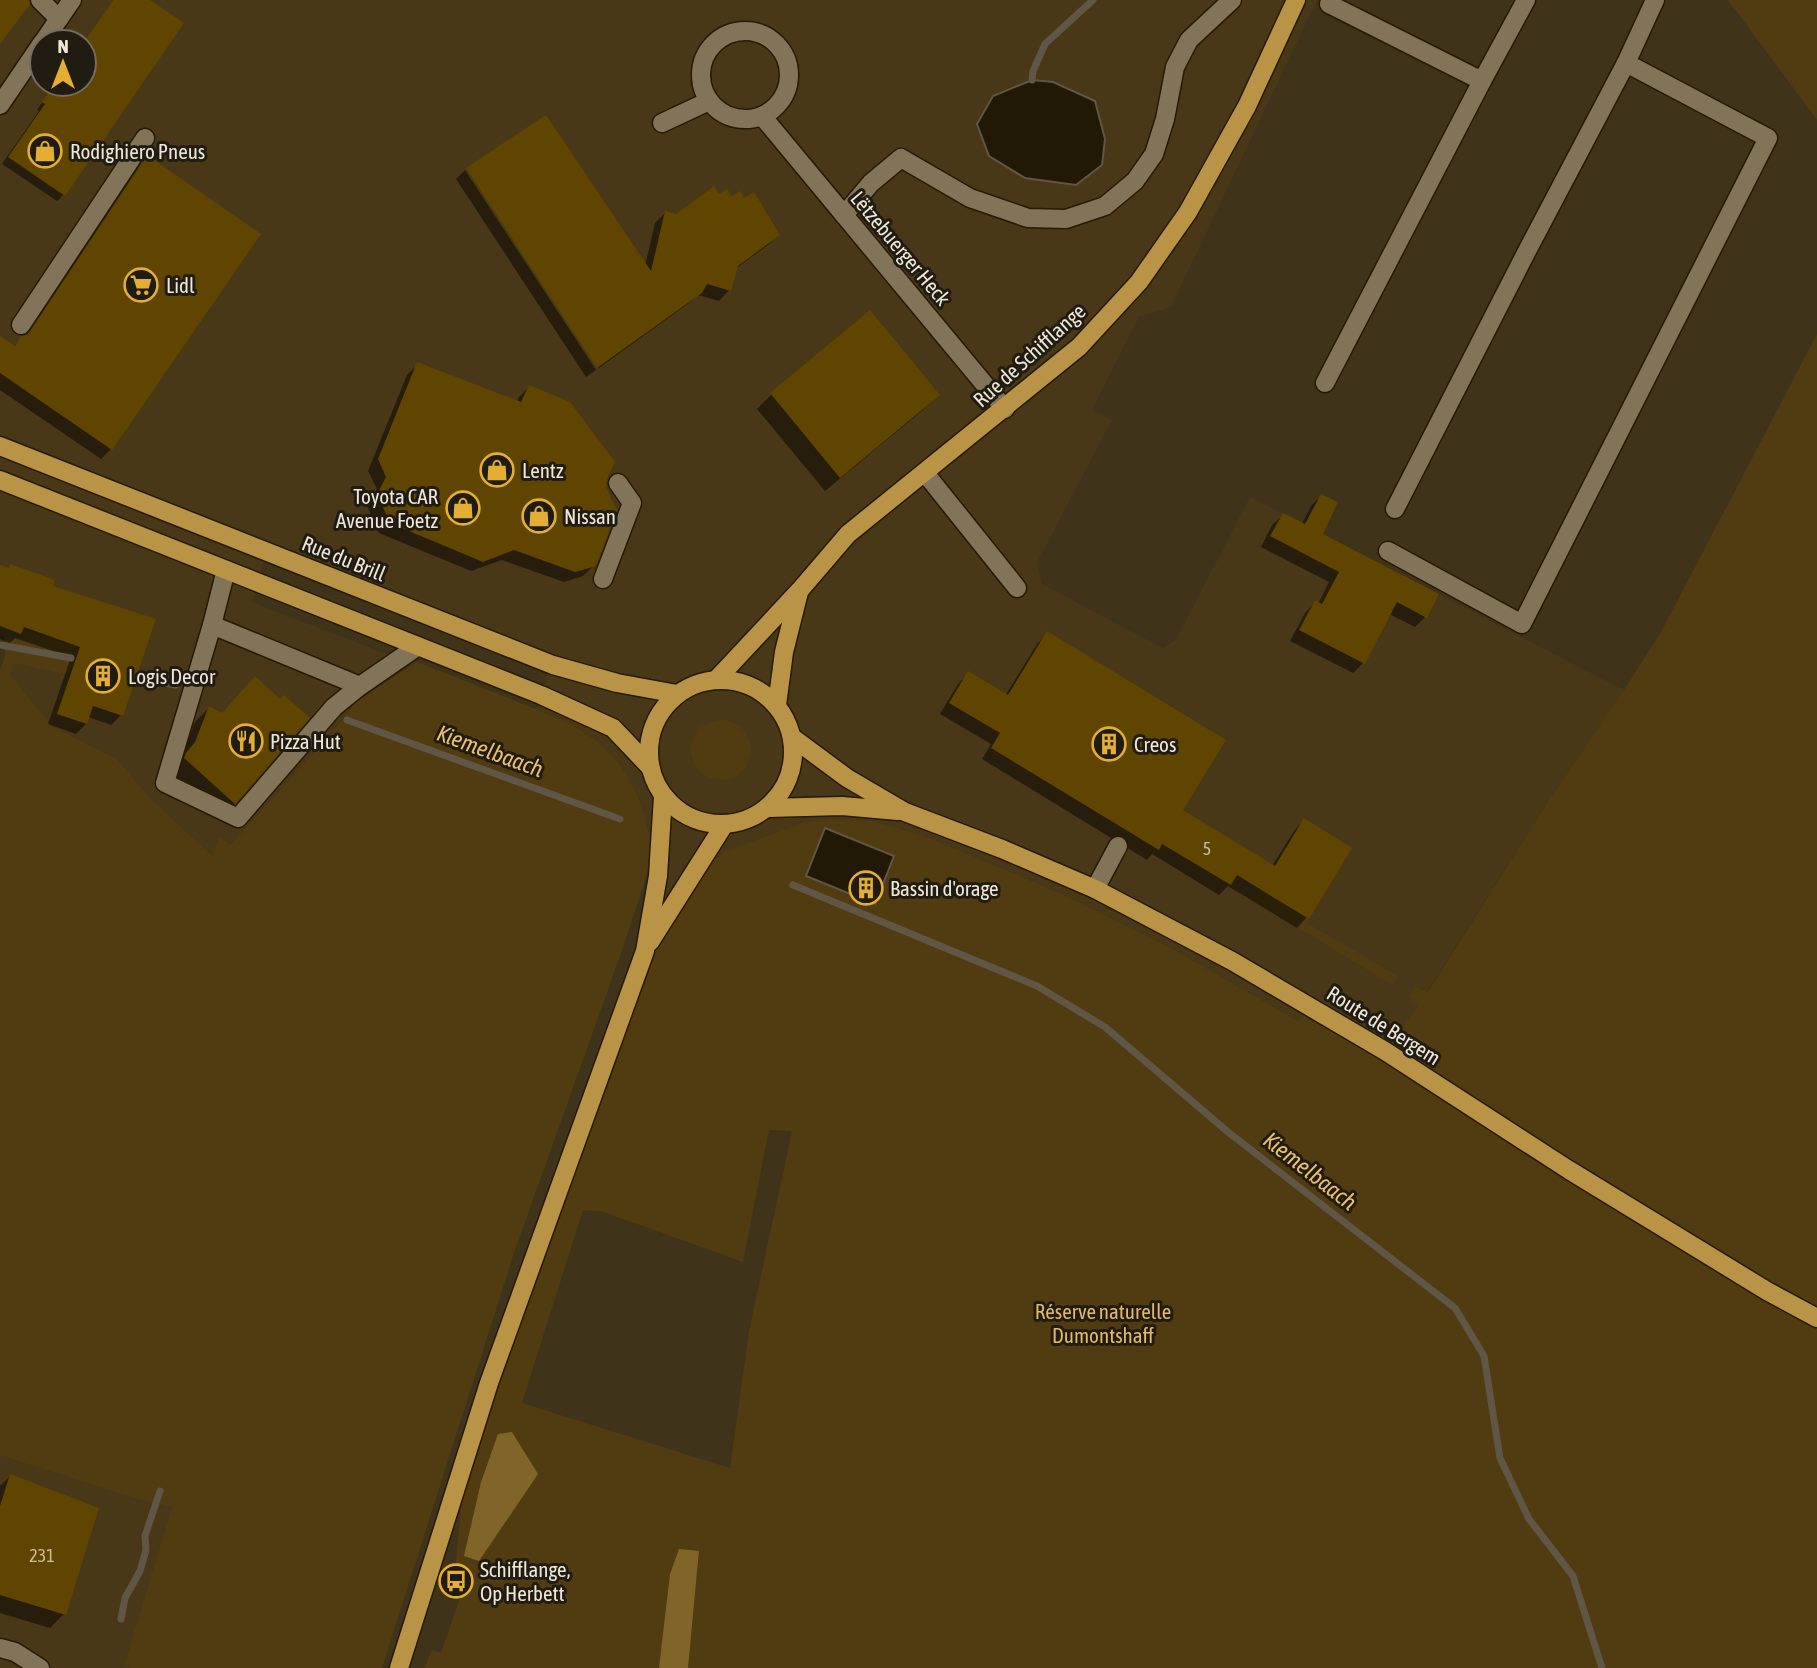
<svg xmlns="http://www.w3.org/2000/svg" width="1817" height="1668" font-family="'Asap Condensed',sans-serif">
  <rect width="100%" height="100%" fill="#3f331a"/>
  <g fill="#483817" fill-rule="evenodd">
    <path d="M0 0H1317L1171 307 1139 317 1092 410 1112 420 1037 563 1042 584 1163 648 1175 641 1250 497 1624 690 1547 803 1427 992 1416 986 1420 1004 1385 1051 1298 1021 1171 948 1060 893 935 840 645 951 658 876 648 871 650 838 644 812 634 788 619 763 597 741 571 724 536 709 554 655 269 543 252 602 407 662 357 701 328 737 230 845 219 836 214 857 150 798 117 759 52 726 10 674 15 663 77 647 26 632 22 641 0 635ZM42 42H84V84H42Z"/>
    <path d="M0 1401 403 1509 352 1668H0Z"/>
  </g>
  <g fill="#503c10" fill-rule="evenodd">
    <path d="M1728 0H1817V120Z"/>
    <path d="M1817 334V1668H688L699 1551 659 1668H424L432 1650 441 1653 467 1577 455 1572 466 1456 645 951 685 886 724 852 806 822 836 820 868 821 894 827 935 840 1060 893 1171 948 1298 1021 1314 1008 1385 1051 1419 1005 1409 997 1415 986 1428 992 1547 803 1624 690 1661 632ZM769 1130 792 1131 749 1331 730 1468 522 1403 583 1210 601 1211 743 1262ZM498 1435 465 1556 481 1482Z"/>
    <path d="M25 631 77 647 68 675 15 663 10 674 52 726 117 759 150 798 213 856 219 835 230 845 328 737 357 701 417 662 536 709 571 724 597 741 619 763 634 788 644 812 650 838 648 871 624 945 514 1253 382 1668H132L124 1666 172 1507 138 1499 0 1455V670L5 656V636L21 641Z"/>
    <circle cx="721" cy="750" r="30"/>
    <path d="M1260 889 1309 919 1307 923 1398 976 1392 985 1253 900Z"/>
  </g>
  <g fill="#816428">
    <path d="M512 1432 538 1474 479 1561 464 1556 481 1482 498 1434Z"/>
    <path d="M679 1549 699 1551 688 1668H659L670 1574Z"/>
  </g>
  <g fill="#211806" stroke="#5f5645" stroke-width="2">
    <path d="M1032 80 1053 82 1095 101 1105 139 1102 165 1076 185 1025 178 989 156 977 124 993 96Z"/>
    <path d="M825 828 894 856 875 904 806 876Z"/>
  </g>
  <g fill="#0007">
    <path d="M113 0H147L181 24 63 195 57 201 2 164 39 111 37 110 55 84H84V51L105 57 87 38Z"/>
    <path d="M147 158 111 449 101 459 0 390V338L13 347 22 338 25 337 137 168Z"/>
    <path d="M468 169 645 266 655 223 665 213 677 216 719 196 743 200 778 235 768 245 735 269 729 290 719 301 698 295 689 303 599 368Z"/>
    <path d="M465 170 596 370 586 377 456 179Z"/>
    <path d="M870 313 938 395 924 409 825 491 757 409 771 395Z"/>
    <path d="M418 364 517 402 519 397 529 387 606 478 594 565 583 576 564 582 502 560 471 571 379 533 367 506 377 489 368 471 407 375Z"/>
    <path d="M1321 496V534L1425 617 1415 627 1389 614 1363 663 1353 673 1290 641 1305 613 1315 602 1318 604 1329 582 1261 547 1272 525 1283 515 1302 524 1311 506Z"/>
    <path d="M0 567 51 587 121 715 111 725 88 717 86 724 76 734 48 724 71 657 15 638 10 643 0 639Z"/>
    <path d="M1047 634 1181 811 1272 866 1294 831 1304 820 1307 917 1297 928 1228 886 1219 895 1152 854 1147 860 982 759 991 744 940 714 958 684 968 674 1005 696 1037 644Z"/>
    <path d="M209 708 221 714 234 803 220 817 171 773 181 759 195 722Z"/>
    <path d="M860 877 871 900 869 903 851 896 857 880Z"/>
    <path d="M10 1476 64 1614 50 1628 0 1613V1486Z"/>
  </g>
  <g fill="none" stroke-linecap="round" stroke-linejoin="round">
    <g stroke="#5f5645" stroke-width="7">
      <path d="M1032 80 1033 71 1045 44 1093 0"/>
      <path d="M0 645 71 658"/>
      <path d="M158 682 176 685"/>
      <path d="M347 720 620 819"/>
      <path d="M793 885 1037 986 1105 1027 1228 1132 1455 1308 1484 1356 1500 1458 1529 1519 1573 1576 1602 1668"/>
      <path d="M121 1619 125 1598 140 1571 146 1550 145 1536 160 1491"/>
    </g>
  </g>
  <g fill="#604500">
    <path d="M0 0H29L30 4 0 44Z"/>
    <path d="M113 0H150L184 23 65 196 8 157 45 104 42 102 55 84H84V42Z"/>
    <path d="M546 115 651 271 665 211 676 214 714 186 719 194 727 189 732 196 740 191 744 198 754 192 780 235 738 266 731 291 707 284 702 293 597 368 466 168Z"/>
    <path d="M147 155 261 234 112 450 0 373V336L15 346 21 336 27 335 30 331Z"/>
    <path d="M870 310 940 395 840 478 770 393Z"/>
    <path d="M417 362 521 402 529 385 570 402 615 462 607 479 606 488 617 510 596 566 575 572 514 550 483 562 390 523 377 494 386 477 378 459Z"/>
    <path d="M1321 494 1338 502 1323 534 1439 594 1427 618 1397 602 1365 664 1299 630 1315 600 1322 604 1339 572 1270 536 1283 513 1305 524Z"/>
    <path d="M10 564 55 580 53 586 156 619 123 716 93 706 87 724 57 714 80 647 24 627 21 634 0 626V565L9 568Z"/>
    <path d="M1047 631 1226 740 1183 810 1275 866 1304 818 1352 848 1309 919 1237 875 1231 885 1162 844 1159 850 991 748 1000 733 949 703 968 671 1008 695Z"/>
    <path d="M255 676 280 699 284 695 310 718 235 804 184 758 186 753 195 742 209 706 222 713Z"/>
    <path d="M859 875 880 883 873 901 852 893Z"/>
    <path d="M10 1474 99 1508 66 1615 0 1595V1506Z"/>
  </g>
  <g fill="none" stroke-linecap="round" stroke-linejoin="round">
    <defs>
      <g id="minor">
        <path d="M40 0 59 19"/>
        <path d="M1329 4 1482 81 1526 0"/>
        <circle cx="745" cy="75" r="44"/>
        <path d="M43 42 72 0"/>
        <path d="M0 105 42 43"/>
        <path d="M762 116 1005 409"/>
        <path d="M662 123 709 101"/>
        <path d="M844 215 871 183 901 158 970 198 1028 218 1066 219 1105 206 1135 181 1154 154 1165 119 1175 67 1189 40 1232 0"/>
        <path d="M21 325 145 138"/>
        <path d="M1325 383 1482 81"/>
        <path d="M925 473 1017 588"/>
        <path d="M1395 509 1527 251 1626 63 1655 0"/>
        <path d="M1388 551 1522 624 1768 138 1626 63"/>
        <path d="M226 570 212 625 165 783 238 818 334 707 360 686 418 646"/>
        <path d="M603 579 632 503 618 483"/>
        <path d="M212 625 360 686"/>
        <path d="M1095 889 1118 846"/>
        <path d="M0 1648 15 1652 40 1668"/>
      </g>
      <g id="major">
        <path d="M0 446 553 665 617 683 677 694"/>
        <path d="M0 480 541 695 613 728 650 767"/>
        <circle cx="721" cy="752" r="72"/>
        <path d="M716 680 800 590 848 534 1079 347 1139 282 1188 212 1247 106 1296 0"/>
        <path d="M777 705 784 652 799 592"/>
        <path d="M793 738 847 778 905 812 1002 849 1095 889 1232 961 1385 1051 1569 1170 1767 1291 1817 1318"/>
        <path d="M768 808 842 806 898 811"/>
        <path d="M650 942 724 825"/>
        <path d="M399 1668 489 1383 645 951 658 876 663 796"/>
      </g>
    </defs>
    <use href="#minor" stroke="#261a02" stroke-width="21"/>
    <use href="#major" stroke="#261a02" stroke-width="21"/>
    <use href="#minor" stroke="#827459" stroke-width="18"/>
    <use href="#major" stroke="#b99446" stroke-width="18"/>
  </g>
  <defs>
    <symbol id="shop-ring" viewBox="-11 -11 22 22"><circle r="9.5" fill="#211c11" stroke="#e4ae35" stroke-width="1.5"/><path d="M-5-2.5h2.3a2.7 3.5 0 0 1 5.4 0H5L5.5 6h-11ZM-1.5-2.5h3a1.5 2.3 0 0 0-3 0Z" fill="#e4ae35"/></symbol>
    <symbol id="supermarket-ring" viewBox="-11 -11 22 22"><circle r="9.5" fill="#211c11" stroke="#e4ae35" stroke-width="1.5"/><path d="M-6-5.5h2.5l.6 2H6L4.5 2H-2.5L-4.4-4H-6ZM-1.5 3.2a1.3 1.3 0 1 0 .1 0ZM3 3.2a1.3 1.3 0 1 0 .1 0Z" fill="#e4ae35"/></symbol>
    <symbol id="building-ring" viewBox="-11 -11 22 22"><circle r="9.5" fill="#211c11" stroke="#e4ae35" stroke-width="1.5"/><path d="M-4-6H4V6H1V3H-1V6H-4ZM-2.5-4.3h1.7v1.8h-1.7ZM.8-4.3h1.7v1.8H.8ZM-2.5-1h1.7V.8h-1.7ZM.8-1h1.7V.8H.8Z" fill="#e4ae35"/></symbol>
    <symbol id="restaurant-ring" viewBox="-11 -11 22 22"><circle r="9.5" fill="#211c11" stroke="#e4ae35" stroke-width="1.5"/><path d="M-5-6h1v4h1v-4h1v4h1v-4h1v5L-1.5 .5V6h-2V.5L-5-1ZM5-6V6H3V1.5H1.5Q1.5-4 5-6Z" fill="#e4ae35"/></symbol>
    <symbol id="bus-ring" viewBox="-11 -11 22 22"><circle r="9.5" fill="#211c11" stroke="#e4ae35" stroke-width="1.5"/><path d="M-5-6H5V4H4V6H2V4H-2V6H-4V4H-5ZM-3.5-4V0h7V-4ZM-3.5 1.2v1.5H-2V1.2ZM2 1.2v1.5H3.5V1.2Z" fill="#e4ae35"/></symbol>
  </defs>
  <g fill-rule="evenodd">
    <use href="#shop-ring" x="26" y="132" width="38" height="38"/>
    <use href="#supermarket-ring" x="122" y="266" width="38" height="38"/>
    <use href="#shop-ring" x="478" y="451" width="38" height="38"/>
    <use href="#shop-ring" x="444" y="489" width="38" height="38"/>
    <use href="#shop-ring" x="520" y="497" width="38" height="38"/>
    <use href="#building-ring" x="84" y="657" width="38" height="38"/>
    <use href="#restaurant-ring" x="227" y="722" width="38" height="38"/>
    <use href="#building-ring" x="1090" y="725" width="38" height="38"/>
    <use href="#building-ring" x="847" y="869" width="38" height="38"/>
    <use href="#bus-ring" x="437" y="1562" width="38" height="38"/>
  </g>
  <g text-anchor="middle" dominant-baseline="central" stroke-width="6" stroke-linejoin="round" paint-order="stroke">
    <g font-size="18" fill="#cbbea3">
      <text x="1207" y="848">5</text>
      <text x="42" y="1555">231</text>
    </g>
    <g font-size="21" fill="#efe7d9" stroke="#211c11" text-anchor="start">
      <text x="70" y="151">Rodighiero Pneus</text>
      <text x="166" y="285">Lidl</text>
      <text x="522" y="470">Lentz</text>
      <text x="438" y="496" text-anchor="end">Toyota CAR<tspan x="438" dy="24">Avenue Foetz</tspan></text>
      <text x="564" y="516">Nissan</text>
      <text x="128" y="676">Logis Decor</text>
      <text x="270" y="741">Pizza Hut</text>
      <text x="1134" y="744">Creos</text>
      <text x="890" y="888">Bassin d'orage</text>
      <text x="480" y="1569">Schifflange,<tspan x="480" dy="24">Op Herbett</tspan></text>
    </g>
    <g font-size="21" fill="#efe7d9" stroke="#211c11">
      <text transform="translate(901 248) rotate(50)">Lëtzebuerger Heck</text>
      <text transform="translate(1029 355) rotate(-42)">Rue de Schifflange</text>
      <text transform="translate(344 558) rotate(22)">Rue du Brill</text>
      <text transform="translate(1384 1025) rotate(32)">Route de Bergem</text>
    </g>
    <g font-size="21" fill="#e5ba64" stroke="#211c11">
      <text x="1103" y="1311">Réserve naturelle<tspan x="1103" dy="24">Dumontshaff</tspan></text>
    </g>
    <g font-size="23" font-style="italic" fill="#ebc06b" stroke="#211c11">
      <text transform="translate(490 751) rotate(20)">Kiemelbaach</text>
      <text transform="translate(1310 1171) rotate(38)">Kiemelbaach</text>
    </g>
  </g>
  <g transform="translate(63 63)"><circle r="33" fill="#211c11" stroke="#736d61" stroke-width="2"/>
  <path d="M0-5L12 26L0 18L-12 26Z" fill="#e4ae35"/>
  <text y="-10" font-size="19" font-weight="bold" text-anchor="middle" fill="#efe7d9">N</text>
  </g>
</svg>
